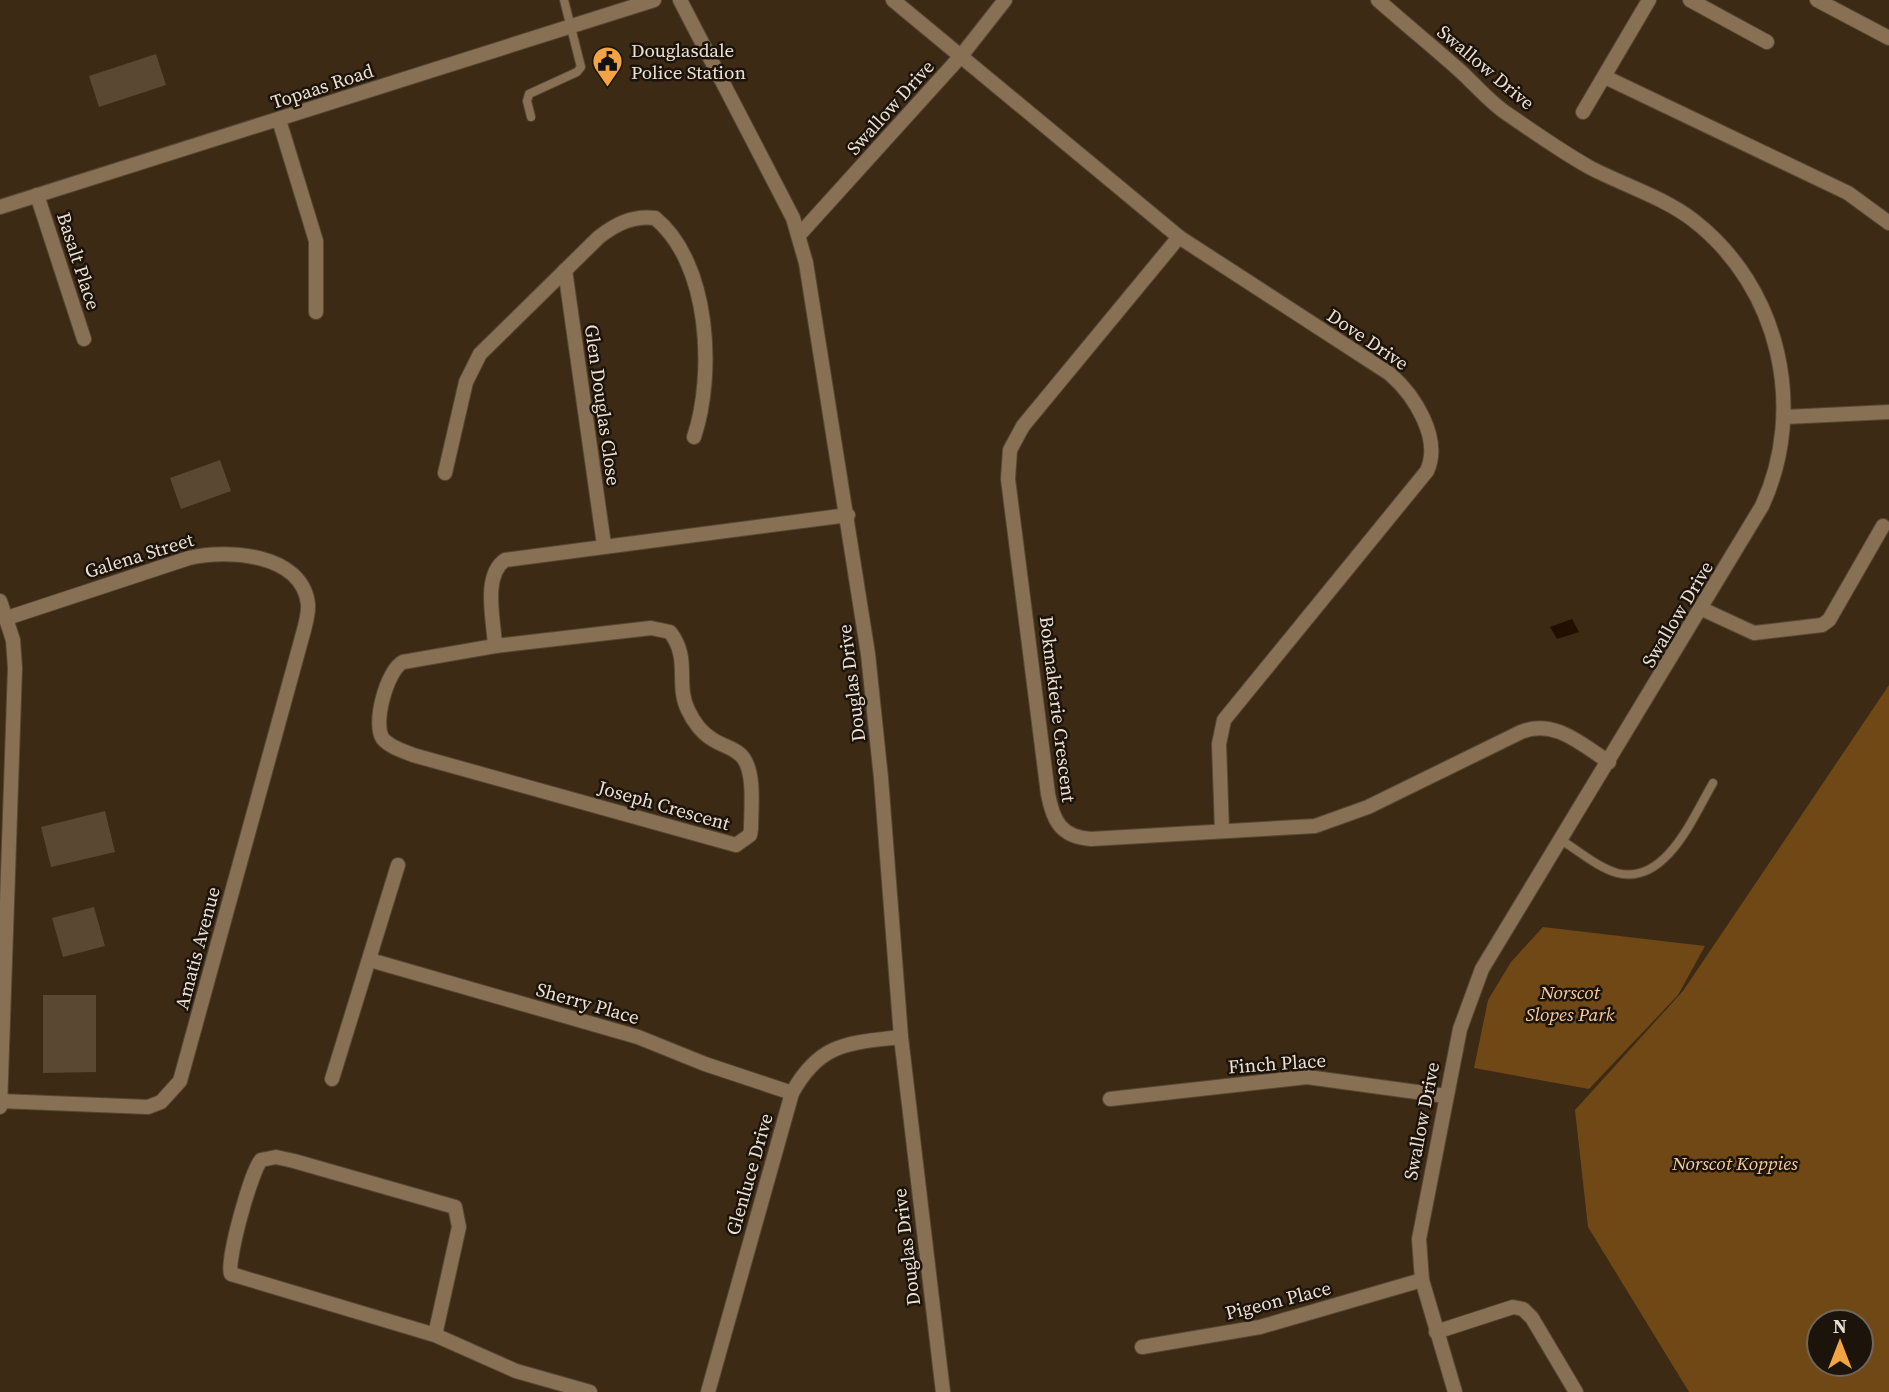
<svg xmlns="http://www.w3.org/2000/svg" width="1889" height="1392" font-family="'Source Serif 4',serif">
  <rect width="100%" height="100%" fill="#3c2a15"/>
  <g fill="#6f4816" fill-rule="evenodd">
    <path d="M1889 685V1392H1689L1588 1227 1575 1110 1683 991ZM1819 1322H1861V1364H1819Z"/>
    <path d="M1543 927 1705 946 1678 995 1589 1089 1474 1068 1488 1000 1511 962Z"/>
  </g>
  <path fill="#211000" d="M1572 619 1579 632 1557 639 1550 627Z"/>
  <g fill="#5b4833">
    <path d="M156 54 166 85 99 107 89 76Z"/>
    <path d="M220 460 231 491 181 509 170 478Z"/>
    <path d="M105 811 115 852 51 867 41 827Z"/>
    <path d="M94 907 105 946 63 957 52 918Z"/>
    <path d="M43 995H96V1072L43 1073Z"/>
  </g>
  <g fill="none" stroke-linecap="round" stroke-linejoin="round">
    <defs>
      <g id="service">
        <path d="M531 117 527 101 529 94 577 72 581 67 564 0"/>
        <path d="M1561 840C1579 851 1597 867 1617 873 1666 886 1694 815 1713 783"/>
      </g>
      <g id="minor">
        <path d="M893 0 1179 237 1390 374C1414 395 1442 438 1427 471L1224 720 1219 744 1222 831"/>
        <path d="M1378 0C1404 23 1432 46 1458 69 1475 84 1490 103 1509 115 1535 133 1562 152 1589 167 1623 185 1663 197 1693 220 1780 287 1807 409 1762 506L1482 969 1460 1029 1419 1239 1422 1280 1455 1392"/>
        <path d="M1690 0 1767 42"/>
        <path d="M1817 0 1889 38"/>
        <path d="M1605 77 1848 193 1889 223"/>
        <path d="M1583 112 1649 0"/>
        <path d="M279 120 316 241V312"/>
        <path d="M37 195 84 339"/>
        <path d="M0 207 654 0"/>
        <path d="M800 234 961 56 1005 0"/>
        <path d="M1179 237 1023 426 1010 450 1008 479 1048 794C1053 821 1061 837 1091 839L1315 826 1368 807 1521 732C1554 718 1582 745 1609 762"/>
        <path d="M565 270 604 545"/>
        <path d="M1785 417 1889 412"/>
        <path d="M445 473 466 382 480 354 599 237C616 224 633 215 655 218 710 263 715 374 694 437"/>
        <path d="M0 601 13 640 15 668 0 1107"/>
        <path d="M1702 609 1754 633 1822 625 1829 620 1883 526"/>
        <path d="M651 628 670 632C691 659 675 684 688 710 693 721 702 733 712 739 722 746 737 748 744 759 755 775 751 810 751 829L750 835 736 845 413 755C403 751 390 747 383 739 372 724 387 670 403 662L495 646Z"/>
        <path d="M495 646C494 621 482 576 505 560L848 515"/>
        <path d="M370 960 638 1037 705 1064 792 1093"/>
        <path d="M332 1079 398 865"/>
        <path d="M1110 1099 1307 1077 1446 1096"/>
        <path d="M0 1101 148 1107 161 1102 180 1081 301 641C304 629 309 616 308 604 302 553 227 549 189 558L7 618"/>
        <path d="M1436 1332 1513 1307 1523 1309 1532 1318 1576 1392"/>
        <path d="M435 1335 231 1274C226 1261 251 1172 261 1160L276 1157 294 1161 455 1207 459 1227 435 1335 516 1371 590 1392"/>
        <path d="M1142 1347 1260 1327 1422 1280"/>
        <path d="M708 1392 792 1093C820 1042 849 1043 901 1037"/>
      </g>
      <path id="tertiary" d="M680 0 793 218 806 263 868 654 881 778 901 1037 943 1392"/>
    </defs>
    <use href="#service" stroke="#584734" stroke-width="10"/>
    <use href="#minor" stroke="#584734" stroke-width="16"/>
    <use href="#tertiary" stroke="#584734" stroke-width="16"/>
    <use href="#service" stroke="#887055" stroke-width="8"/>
    <use href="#minor" stroke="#887055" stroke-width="14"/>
    <use href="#tertiary" stroke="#887055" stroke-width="14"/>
  </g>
  <defs>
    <symbol id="civic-pin" viewBox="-11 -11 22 30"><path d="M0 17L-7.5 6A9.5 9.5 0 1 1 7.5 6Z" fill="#f3a442" stroke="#1c140b"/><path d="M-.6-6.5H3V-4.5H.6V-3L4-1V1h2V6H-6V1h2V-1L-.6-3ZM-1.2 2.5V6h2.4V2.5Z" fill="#111"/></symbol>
  </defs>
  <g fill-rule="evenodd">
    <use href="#civic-pin" x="590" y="44" width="35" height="47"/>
  </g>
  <g text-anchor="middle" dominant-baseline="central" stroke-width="5" stroke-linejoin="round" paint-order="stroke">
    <g font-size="19" fill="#ece0d4" stroke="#1c140b" text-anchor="start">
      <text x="631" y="50">Douglasdale<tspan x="631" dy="22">Police Station</tspan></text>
    </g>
    <g font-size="19" fill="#ece0d4" stroke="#1c140b">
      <text transform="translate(1486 67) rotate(40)">Swallow Drive</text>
      <text transform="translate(322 86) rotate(-18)">Topaas Road</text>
      <text transform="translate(890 107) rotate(-48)">Swallow Drive</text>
      <text transform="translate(79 261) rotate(72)">Basalt Place</text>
      <text transform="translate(1368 339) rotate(34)">Dove Drive</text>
      <text transform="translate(603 405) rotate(82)">Glen Douglas Close</text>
      <text transform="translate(139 555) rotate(-17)">Galena Street</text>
      <text transform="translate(1677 614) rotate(-59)">Swallow Drive</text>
      <text transform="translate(851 683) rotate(-97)">Douglas Drive</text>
      <text transform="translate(1058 709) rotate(83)">Bokmakierie Crescent</text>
      <text transform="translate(664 805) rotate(16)">Joseph Crescent</text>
      <text transform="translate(197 948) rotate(-75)">Amatis Avenue</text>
      <text transform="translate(588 1003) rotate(16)">Sherry Place</text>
      <text transform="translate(1277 1063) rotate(-4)">Finch Place</text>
      <text transform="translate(1421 1121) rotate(-79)">Swallow Drive</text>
      <text transform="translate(749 1174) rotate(-74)">Glenluce Drive</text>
      <text transform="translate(906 1247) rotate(-97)">Douglas Drive</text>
      <text transform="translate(1278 1300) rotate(-14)">Pigeon Place</text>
    </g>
    <g font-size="19" font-style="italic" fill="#fbcc9a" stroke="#1c140b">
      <text x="1570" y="992">Norscot<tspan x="1570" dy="22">Slopes Park</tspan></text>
      <text x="1735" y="1163">Norscot Koppies</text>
    </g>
  </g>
  <g transform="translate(1840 1343)"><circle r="33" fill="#1c140b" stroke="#6f665b" stroke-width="2"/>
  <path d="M0-5L12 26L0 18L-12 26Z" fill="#f3a442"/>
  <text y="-10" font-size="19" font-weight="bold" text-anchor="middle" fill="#ece0d4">N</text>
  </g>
</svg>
